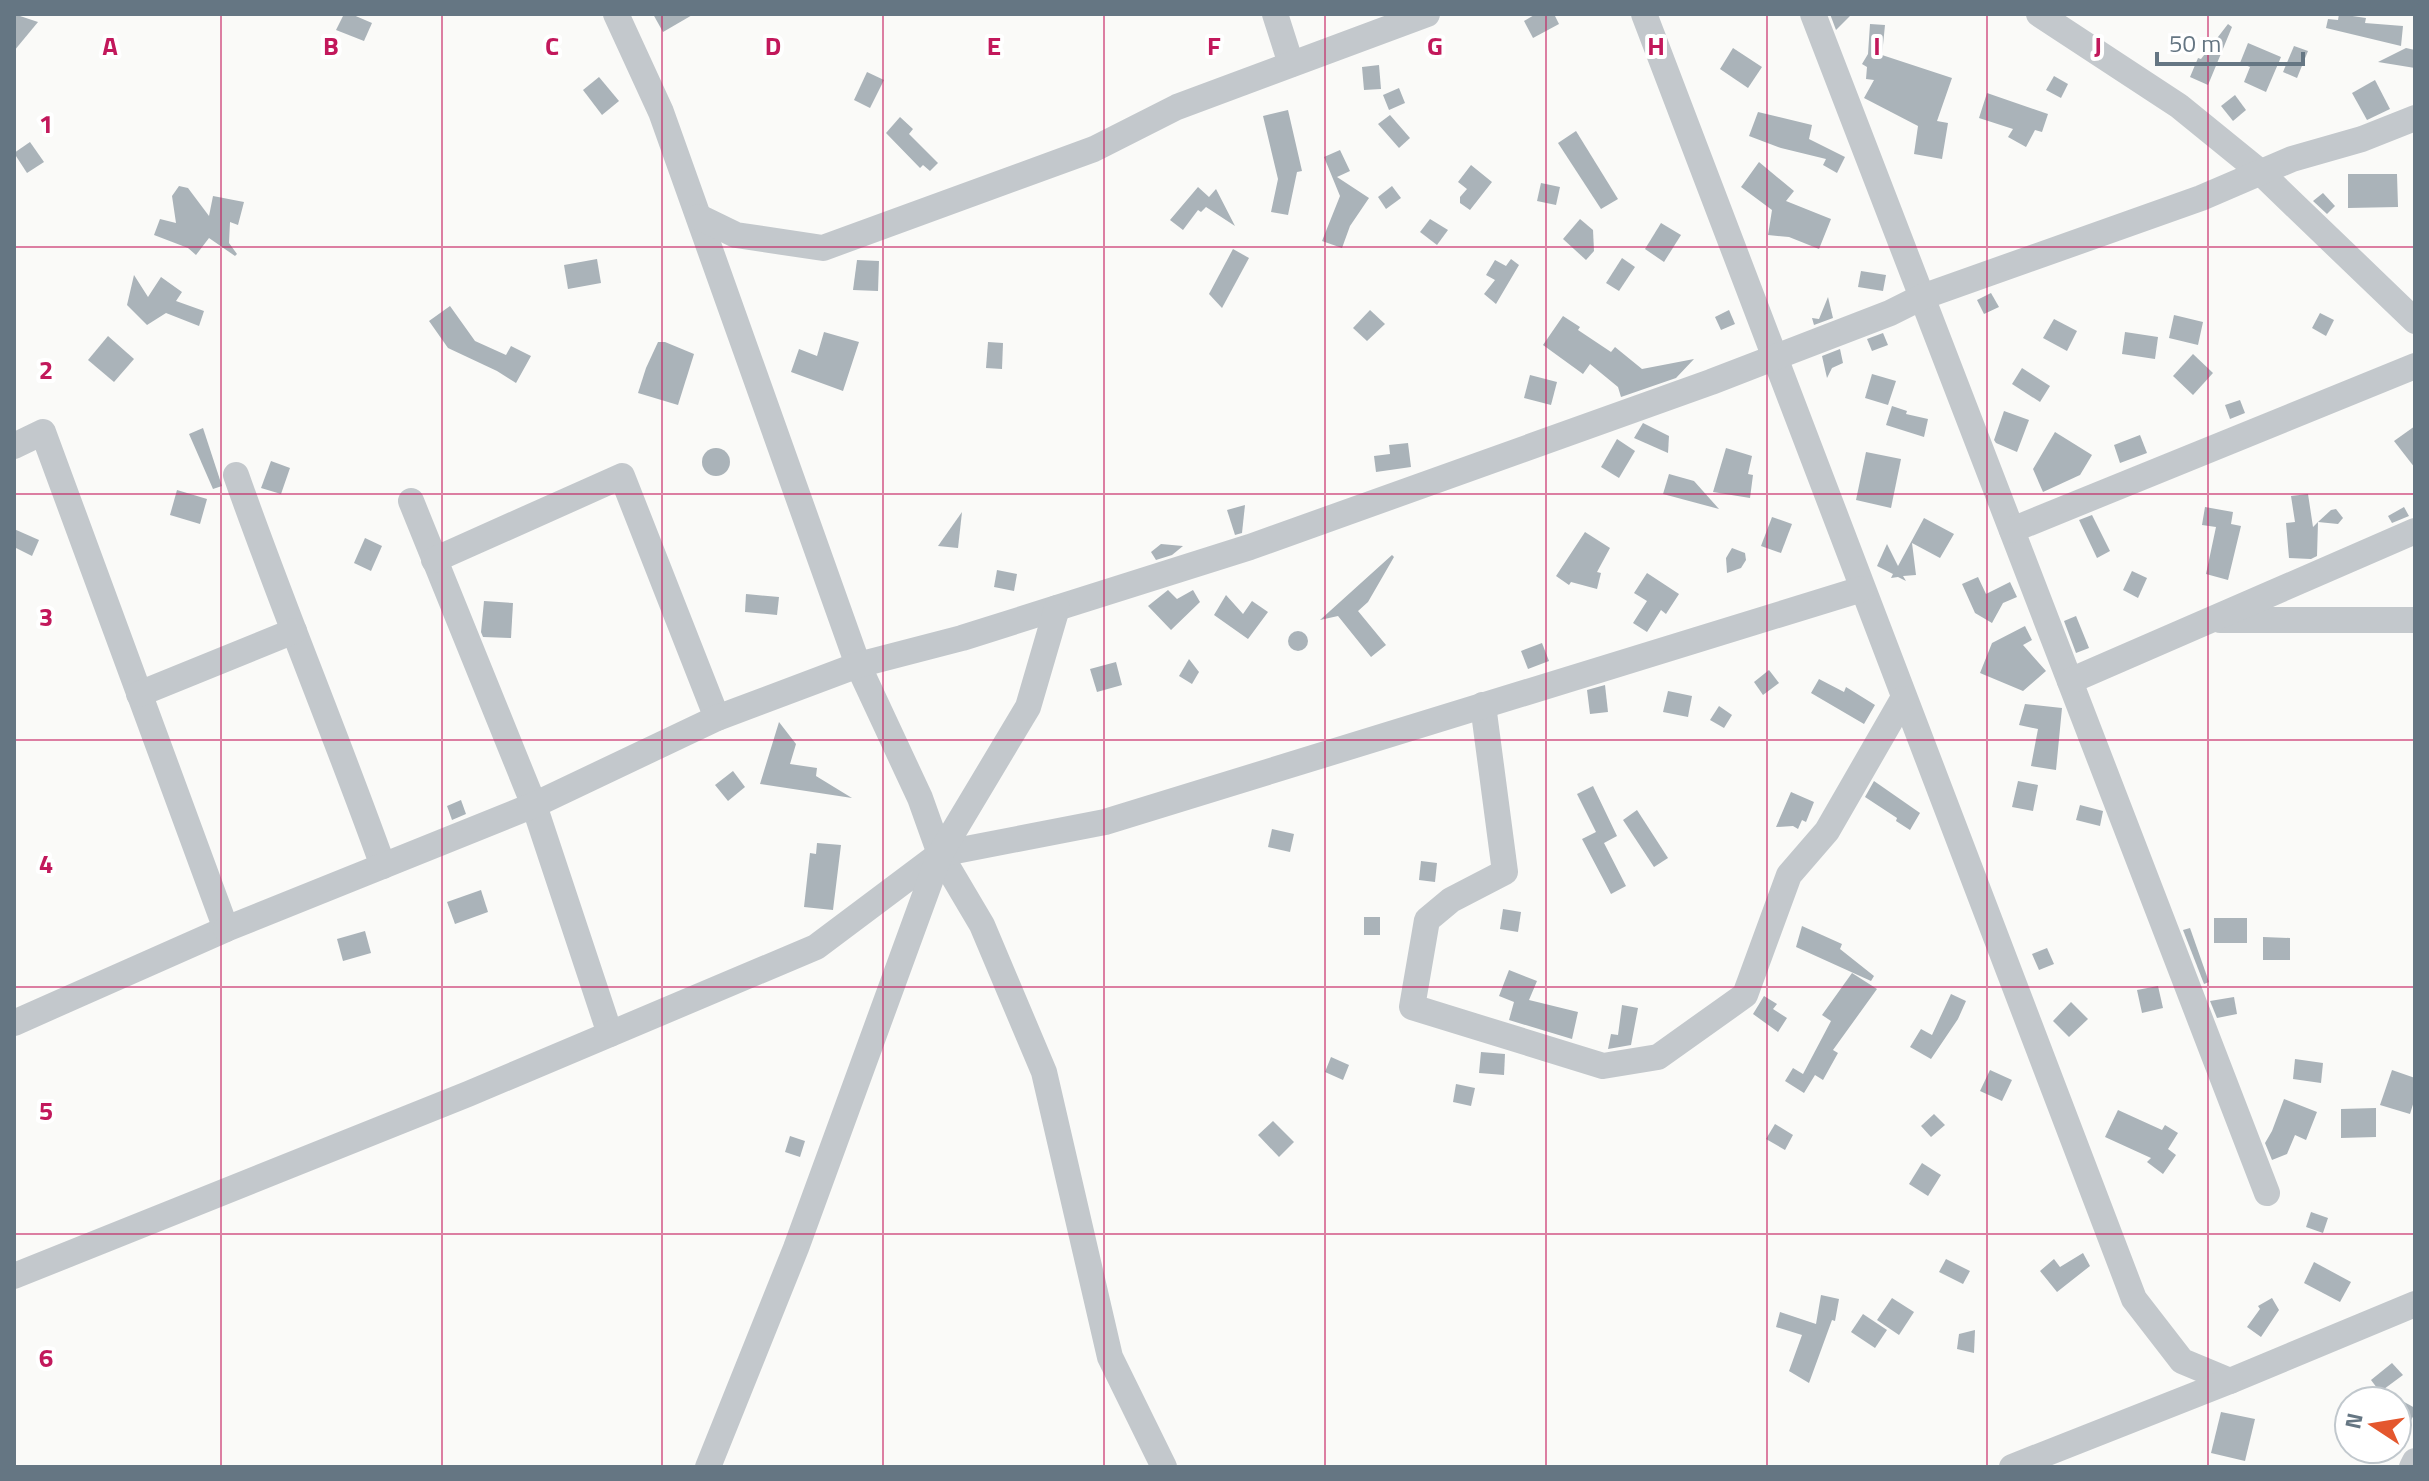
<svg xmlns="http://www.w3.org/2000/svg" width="2429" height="1481" font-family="'Titillium Web',sans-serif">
  <rect width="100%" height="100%" fill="#fafaf8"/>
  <g fill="#aab3b9">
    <path d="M14 14 38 22 14 51Z"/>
    <path d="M344 14H351L372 23 364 41 336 30Z"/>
    <path d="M653 14H694L663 32Z"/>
    <path d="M1536 14H1554L1559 24 1533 38 1524 21Z"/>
    <path d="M1830 14H1852L1836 30Z"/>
    <path d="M2339 14 2366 18 2365 23 2403 26 2401 46 2326 28 2328 19 2338 20Z"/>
    <path d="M1870 24 1885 25 1882 55 1952 78 1937 121 1948 123 1942 159 1914 154 1918 126 1864 98 1874 80 1866 79 1867 67 1862 64 1868 54Z"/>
    <path d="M2228 24 2232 27 2208 85 2190 77 2198 58 2201 59Z"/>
    <path d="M2248 43 2281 57 2266 92 2244 82 2250 67 2240 63Z"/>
    <path d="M2294 46 2308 51 2297 78 2283 72Z"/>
    <path d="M1733 48 1762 67 1748 88 1720 69Z"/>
    <path d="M2406 48 2415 50V68L2378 62Z"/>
    <path d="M1379 65 1381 89 1364 90 1362 67Z"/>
    <path d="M867 72 884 80 870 108 854 100Z"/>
    <path d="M2054 76 2068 84 2061 98 2046 90Z"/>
    <path d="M599 77 619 101 602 115 583 90Z"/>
    <path d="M2375 80 2390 109 2367 120 2352 93Z"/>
    <path d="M1399 88 1405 103 1389 110 1383 95Z"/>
    <path d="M1987 93 2048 114 2042 132 2035 130 2026 147 2008 137 2013 129 1979 118Z"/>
    <path d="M2235 95 2246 110 2233 121 2221 106Z"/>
    <path d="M1288 110 1302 171 1297 172 1288 215 1271 212 1278 179 1263 116Z"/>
    <path d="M1758 112 1812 125 1809 139 1845 157 1837 173 1823 165 1826 159 1781 148 1749 136Z"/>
    <path d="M1390 115 1410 138 1399 148 1378 124Z"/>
    <path d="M900 117 913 129 909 134 938 163 930 171 923 165 920 168 886 133Z"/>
    <path d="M1576 131 1618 199 1601 209 1558 143Z"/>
    <path d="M30 142 44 162 27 173 14 153Z"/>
    <path d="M1340 150 1350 171 1337 177 1369 198 1350 226 1342 248 1322 241 1340 196 1324 157Z"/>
    <path d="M1759 162 1794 191 1786 201 1831 219 1819 249 1789 237 1768 235 1772 210 1741 187Z"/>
    <path d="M1471 165 1492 182 1470 210 1460 203V197L1467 189 1458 182Z"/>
    <path d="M2348 174H2397L2398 207 2348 208Z"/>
    <path d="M1541 183 1560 187 1556 205 1537 201Z"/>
    <path d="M179 186 188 188 209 216 213 196 244 202 238 225 230 222 229 243 237 254 235 256 209 238 196 255 188 248 154 235 160 219 176 223 172 196Z"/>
    <path d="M1392 186 1401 198 1386 209 1378 197Z"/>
    <path d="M1198 187 1209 197 1216 189 1235 226 1206 207 1201 212 1198 210 1183 230 1170 220Z"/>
    <path d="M2323 193 2335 206 2327 214 2313 201Z"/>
    <path d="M1430 219 1448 230 1437 245 1420 232Z"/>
    <path d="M1580 219 1593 230 1594 251 1586 260 1563 239Z"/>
    <path d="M1661 223 1681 235 1664 262 1645 249Z"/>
    <path d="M1233 249 1249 258 1222 308 1209 294Z"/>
    <path d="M1622 258 1635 267 1619 291 1606 283Z"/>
    <path d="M597 259 601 283 568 289 564 265Z"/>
    <path d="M1511 259 1519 265 1496 304 1484 294 1495 280 1486 275 1495 260 1506 266Z"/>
    <path d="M857 260 879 261 878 291 853 290Z"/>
    <path d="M1861 271 1886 275 1883 291 1858 287Z"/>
    <path d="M134 275 148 297 161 277 182 292 176 301 204 311 199 326 166 313 147 325 127 305Z"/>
    <path d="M1991 293 1999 307 1984 314 1977 300Z"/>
    <path d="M1828 297 1833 318 1814 325 1812 318 1819 319Z"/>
    <path d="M450 306 475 341 506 355 511 346 531 356 516 383 497 371 448 348 429 321Z"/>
    <path d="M1370 310 1385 324 1367 341 1353 328Z"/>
    <path d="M1729 310 1735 324 1721 330 1715 317Z"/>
    <path d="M2320 313 2334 320 2326 336 2312 328Z"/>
    <path d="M2174 315 2203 322 2198 345 2169 338Z"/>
    <path d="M1563 316 1580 327 1578 330 1611 352 1615 347 1642 369 1694 359 1676 378 1621 397 1618 387 1590 364 1583 374 1543 345Z"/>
    <path d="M2054 319 2077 331 2067 351 2043 338Z"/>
    <path d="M824 332 859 342 843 391 791 372 799 349 817 356Z"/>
    <path d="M2125 332 2158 337 2155 359 2122 354Z"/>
    <path d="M1883 333 1888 345 1872 351 1867 339Z"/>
    <path d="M108 336 134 359 114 382 88 360Z"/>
    <path d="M658 342H665L694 354 678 405 638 393 646 368Z"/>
    <path d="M988 342 1003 343 1002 369 986 368Z"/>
    <path d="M1840 349 1843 363 1832 368 1827 378 1822 356Z"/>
    <path d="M2193 354 2213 373 2193 395 2173 376Z"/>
    <path d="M2022 368 2050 386 2040 402 2012 384Z"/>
    <path d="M1872 374 1896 381 1888 405 1865 398Z"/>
    <path d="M1530 375 1557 382 1551 405 1524 398Z"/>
    <path d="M2240 400 2245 413 2230 419 2225 405Z"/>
    <path d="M1892 406 1907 411 1906 414 1928 419 1924 437 1886 425Z"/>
    <path d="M2004 411 2029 420 2017 452 1996 443 1994 440Z"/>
    <path d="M1643 423 1669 436 1668 453 1634 438Z"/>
    <path d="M2415 426V468L2394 441Z"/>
    <path d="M203 428 222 486 213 489 189 434Z"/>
    <path d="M2055 432 2092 455 2080 475 2043 492 2033 469Z"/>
    <path d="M2140 435 2147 453 2120 463 2114 445Z"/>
    <path d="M1617 439 1635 451 1619 478 1601 467Z"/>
    <path d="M1408 443 1411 467 1376 472 1374 456 1390 454 1389 445Z"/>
    <circle cx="716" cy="462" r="14"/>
    <path d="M1726 448 1752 456 1748 474 1753 475 1750 498 1713 492Z"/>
    <path d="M1866 452 1901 459 1891 508 1856 500Z"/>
    <path d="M271 461 290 468 281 494 261 488Z"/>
    <path d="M1669 474 1694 481 1719 509 1663 494Z"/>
    <path d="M177 490 207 499 200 524 170 515Z"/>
    <path d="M2308 494 2313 527 2318 522 2317 556 2311 559 2289 558 2286 523 2295 522 2291 496Z"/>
    <path d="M1245 505 1242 533 1235 535 1227 510Z"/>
    <path d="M2205 507 2233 512 2231 524 2241 526 2228 580 2206 574 2216 527 2202 525Z"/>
    <path d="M2404 507 2409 516 2392 523 2388 516Z"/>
    <path d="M2336 509 2343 518 2338 524 2318 522 2331 510Z"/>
    <path d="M962 512 958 548 938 546Z"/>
    <path d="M2092 515 2110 551 2097 558 2079 520Z"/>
    <path d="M1772 517 1792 524 1781 553 1761 546Z"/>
    <path d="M1924 518 1954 534 1940 558 1912 543 1916 575 1903 576 1906 581 1898 577 1891 578 1893 574 1877 566 1887 544 1898 566Z"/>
    <path d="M14 529 39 540 32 556 14 547Z"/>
    <path d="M1585 532 1610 548 1597 572 1601 573 1597 589 1571 582 1569 585 1556 576Z"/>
    <path d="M365 538 382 546 371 571 354 563Z"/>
    <path d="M1161 544 1183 546 1172 555 1156 560 1151 552Z"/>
    <path d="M1732 548 1745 553 1746 560 1741 568 1727 573 1726 558Z"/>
    <path d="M1392 555 1394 557 1368 602 1358 611 1386 645 1371 657 1338 616 1320 620Z"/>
    <path d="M997 570 1017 574 1014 591 994 587Z"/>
    <path d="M2132 571 2147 578 2138 598 2123 590Z"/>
    <path d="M1647 573 1679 594 1666 614 1661 610 1647 632 1633 623 1647 601 1634 593Z"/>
    <path d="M1978 577 1986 594 2010 582 2017 597 2003 603 1992 623 1975 613 1962 584Z"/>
    <path d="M1168 590 1177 599 1193 590 1200 602 1171 630 1148 606Z"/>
    <path d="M746 594 779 597 777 615 745 612Z"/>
    <path d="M1226 595 1243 614 1252 601 1268 612 1248 639 1214 615Z"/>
    <path d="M484 601 513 603 511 638 483 637 481 632Z"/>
    <path d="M2076 616 2089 648 2076 653 2064 621Z"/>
    <path d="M2025 626 2032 640 2023 645 2046 671 2023 691 1980 673 1992 643Z"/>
    <circle cx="1298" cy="641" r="10"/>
    <path d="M1542 643 1549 661 1528 669 1521 651Z"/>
    <path d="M1189 659 1199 672 1192 684 1179 676Z"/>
    <path d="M1116 662 1122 685 1097 692 1090 669Z"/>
    <path d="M1769 670 1779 683 1763 695 1754 682Z"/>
    <path d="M1819 679 1844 692 1846 687 1875 705 1864 724 1811 693Z"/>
    <path d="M1605 685 1608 712 1590 714 1587 690Z"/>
    <path d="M1668 691 1692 696 1688 717 1663 712Z"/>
    <path d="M2025 704 2062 708 2056 770 2031 766 2038 729 2019 725Z"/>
    <path d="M1719 706 1732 715 1724 728 1710 720Z"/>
    <path d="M779 722 796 744 790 764 817 768 816 776 852 798 760 784Z"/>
    <path d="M733 771 745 787 728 801 715 785Z"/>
    <path d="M1874 781 1920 813 1910 830 1896 821 1897 818 1865 797Z"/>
    <path d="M2018 781 2038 785 2033 811 2012 807Z"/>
    <path d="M1593 786 1617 836 1604 843 1626 886 1611 894 1582 839 1596 832 1577 794Z"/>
    <path d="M1791 792 1814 802 1806 822 1802 820 1798 829 1793 826 1776 827Z"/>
    <path d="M461 800 466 814 452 820 447 806Z"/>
    <path d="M2080 805 2103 811 2100 826 2076 820Z"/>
    <path d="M1637 810 1668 858 1654 867 1623 820Z"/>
    <path d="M1272 829 1294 834 1290 852 1268 847Z"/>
    <path d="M817 843 841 845 833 910 804 907 810 853 816 854Z"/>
    <path d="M1421 861 1437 863 1435 882 1419 880Z"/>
    <path d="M481 890 488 912 455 924 447 902Z"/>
    <path d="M1503 909 1521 912 1518 932 1500 929Z"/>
    <rect x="1364" y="917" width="16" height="18"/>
    <rect x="2214" y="918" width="33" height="25"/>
    <path d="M1802 926 1842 944 1840 949 1874 976 1871 981 1796 947Z"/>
    <path d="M2190 928 2209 982 2204 984 2183 930Z"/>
    <path d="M365 931 371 953 343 961 337 939Z"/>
    <path d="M2263 937 2290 938V960H2263Z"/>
    <path d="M2047 948 2054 964 2039 970 2032 954Z"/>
    <path d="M1509 970 1537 981 1529 1000 1578 1012 1572 1039 1509 1020 1514 1002 1499 996Z"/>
    <path d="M1852 973 1877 989 1833 1050 1838 1053 1823 1080 1815 1075 1804 1093 1785 1081 1793 1068 1803 1074 1831 1021 1822 1015Z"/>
    <path d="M2158 986 2163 1008 2142 1013 2137 990Z"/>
    <path d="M1951 994 1966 1001 1958 1019 1931 1059 1910 1047 1921 1029 1932 1035Z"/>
    <path d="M1764 996 1777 1004 1773 1009 1787 1018 1778 1032 1753 1014Z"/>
    <path d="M2234 997 2237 1014 2217 1018 2210 1001Z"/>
    <path d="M2071 1002 2088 1019 2069 1037 2053 1021Z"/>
    <path d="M1622 1005 1638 1008 1631 1045 1608 1049 1611 1034 1618 1035Z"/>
    <path d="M1481 1052 1505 1054 1504 1075 1479 1073Z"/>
    <path d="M1331 1057 1349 1065 1343 1080 1325 1072Z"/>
    <path d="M2295 1059 2323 1063 2321 1083 2293 1079Z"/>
    <path d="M1990 1070 2012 1080 2002 1101 1980 1091Z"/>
    <path d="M2392 1070 2415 1078V1098L2410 1114 2380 1105Z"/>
    <path d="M1456 1084 1475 1088 1471 1106 1453 1102Z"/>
    <path d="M2284 1099 2317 1112 2306 1140 2295 1135 2287 1154 2272 1160 2265 1143 2272 1131Z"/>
    <path d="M2376 1108V1137L2341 1138V1109Z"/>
    <path d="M2118 1110 2162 1130 2165 1125 2178 1133 2168 1149 2176 1155 2163 1174 2147 1162 2151 1158 2105 1137Z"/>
    <path d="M1934 1114 1945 1125 1931 1137 1921 1126Z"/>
    <path d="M1273 1121 1294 1142 1279 1157 1258 1135Z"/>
    <path d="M1775 1124 1793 1135 1785 1150 1766 1139Z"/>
    <path d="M790 1136 805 1141 800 1157 785 1152Z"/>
    <path d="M1922 1163 1941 1175 1928 1196 1909 1184Z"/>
    <path d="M2311 1212 2328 1218 2323 1233 2306 1227Z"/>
    <path d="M2083 1253 2090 1266 2057 1292 2040 1271 2054 1259 2060 1267Z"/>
    <path d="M1946 1259 1970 1271 1963 1284 1939 1272Z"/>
    <path d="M2314 1262 2351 1282 2340 1302 2304 1283Z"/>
    <path d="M1821 1295 1839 1299 1835 1321 1832 1320 1809 1383 1789 1371 1802 1335 1776 1327 1780 1312 1816 1324Z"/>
    <path d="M1892 1298 1914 1312 1899 1335 1877 1320Z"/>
    <path d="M2272 1298 2279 1310 2261 1337 2247 1327 2260 1309 2258 1306Z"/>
    <path d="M1863 1314 1887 1330 1875 1348 1851 1332Z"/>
    <path d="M1975 1330 1974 1353 1957 1349 1959 1334Z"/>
    <path d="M2392 1363 2403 1375 2380 1392 2371 1380Z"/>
    <path d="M2397 1398 2415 1408V1413L2397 1445Z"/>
    <path d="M2221 1412 2255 1419 2245 1461 2211 1453Z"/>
  </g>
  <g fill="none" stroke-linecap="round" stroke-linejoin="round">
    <g stroke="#c3c8cc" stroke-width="26">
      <path d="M616 14 661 112 858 665 920 798 940 854 982 925 1044 1072 1110 1357 1164 1467"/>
      <path d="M1275 14 1291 64"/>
      <path d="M1644 14 2134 1299 2182 1361 2230 1381 2415 1304"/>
      <path d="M1813 14 2267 1193"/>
      <path d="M2039 14 2179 106 2259 171 2415 321"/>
      <path d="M699 217 736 235 823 248 1094 149 1177 107 1427 14"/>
      <path d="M14 446 43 432 226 929 14 1023"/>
      <path d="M236 475C282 606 336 735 383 866"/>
      <path d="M411 501 534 805 610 1034"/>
      <path d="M2012 530 2415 366"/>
      <path d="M434 560 622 476 717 718"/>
      <path d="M2220 620H2415"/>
      <path d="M2070 681 2415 531"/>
      <path d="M139 694 294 631"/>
      <path d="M1483 705 1505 872 1451 900 1427 920 1412 1007 1603 1066 1658 1057 1745 995 1789 875 1827 831 1903 699"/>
      <path d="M226 929 534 805 717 718 858 665 962 638 1250 547 1711 382 1890 313 1922 297 2201 198 2292 159 2362 139 2415 118"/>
      <path d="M14 1276 468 1094 816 947 940 854 1105 822 1862 589"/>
      <path d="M708 1467 796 1248 940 854 1028 707 1057 608"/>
      <path d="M2012 1467 2230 1381"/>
      <path d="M2412 1467 2415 1461"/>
    </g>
  </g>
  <path fill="none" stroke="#c2185b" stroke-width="2" stroke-opacity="0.55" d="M221 14V1467M442 14V1467M662 14V1467M883 14V1467M1104 14V1467M1325 14V1467M1546 14V1467M1767 14V1467M1987 14V1467M2208 14V1467M14 247H2415M14 494H2415M14 740H2415M14 987H2415M14 1234H2415"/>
  <g font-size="26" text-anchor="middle" font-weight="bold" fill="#c2185b" stroke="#fff" stroke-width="8" stroke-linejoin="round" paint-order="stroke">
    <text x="110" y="55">A</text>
    <text x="331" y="55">B</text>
    <text x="552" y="55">C</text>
    <text x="773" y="55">D</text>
    <text x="994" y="55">E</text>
    <text x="1214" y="55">F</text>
    <text x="1435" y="55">G</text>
    <text x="1656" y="55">H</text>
    <text x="1877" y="55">I</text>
    <text x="2098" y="55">J</text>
    <text x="46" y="133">1</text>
    <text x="46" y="379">2</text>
    <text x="46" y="626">3</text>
    <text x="46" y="873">4</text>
    <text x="46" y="1120">5</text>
    <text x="46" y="1367">6</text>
  </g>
  <rect width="2429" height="1481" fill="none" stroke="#657683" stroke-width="32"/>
  <g transform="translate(2373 1425) rotate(282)"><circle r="38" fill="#ffffff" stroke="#c1c8cd" stroke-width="2"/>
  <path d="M0-6L14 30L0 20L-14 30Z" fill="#e4572e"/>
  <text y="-12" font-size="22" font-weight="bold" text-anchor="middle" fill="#657683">N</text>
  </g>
  <path d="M2157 52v12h146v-12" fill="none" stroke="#657683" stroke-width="4"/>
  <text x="2169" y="52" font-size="24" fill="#657683" stroke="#ffffff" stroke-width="6" paint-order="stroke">50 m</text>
</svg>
